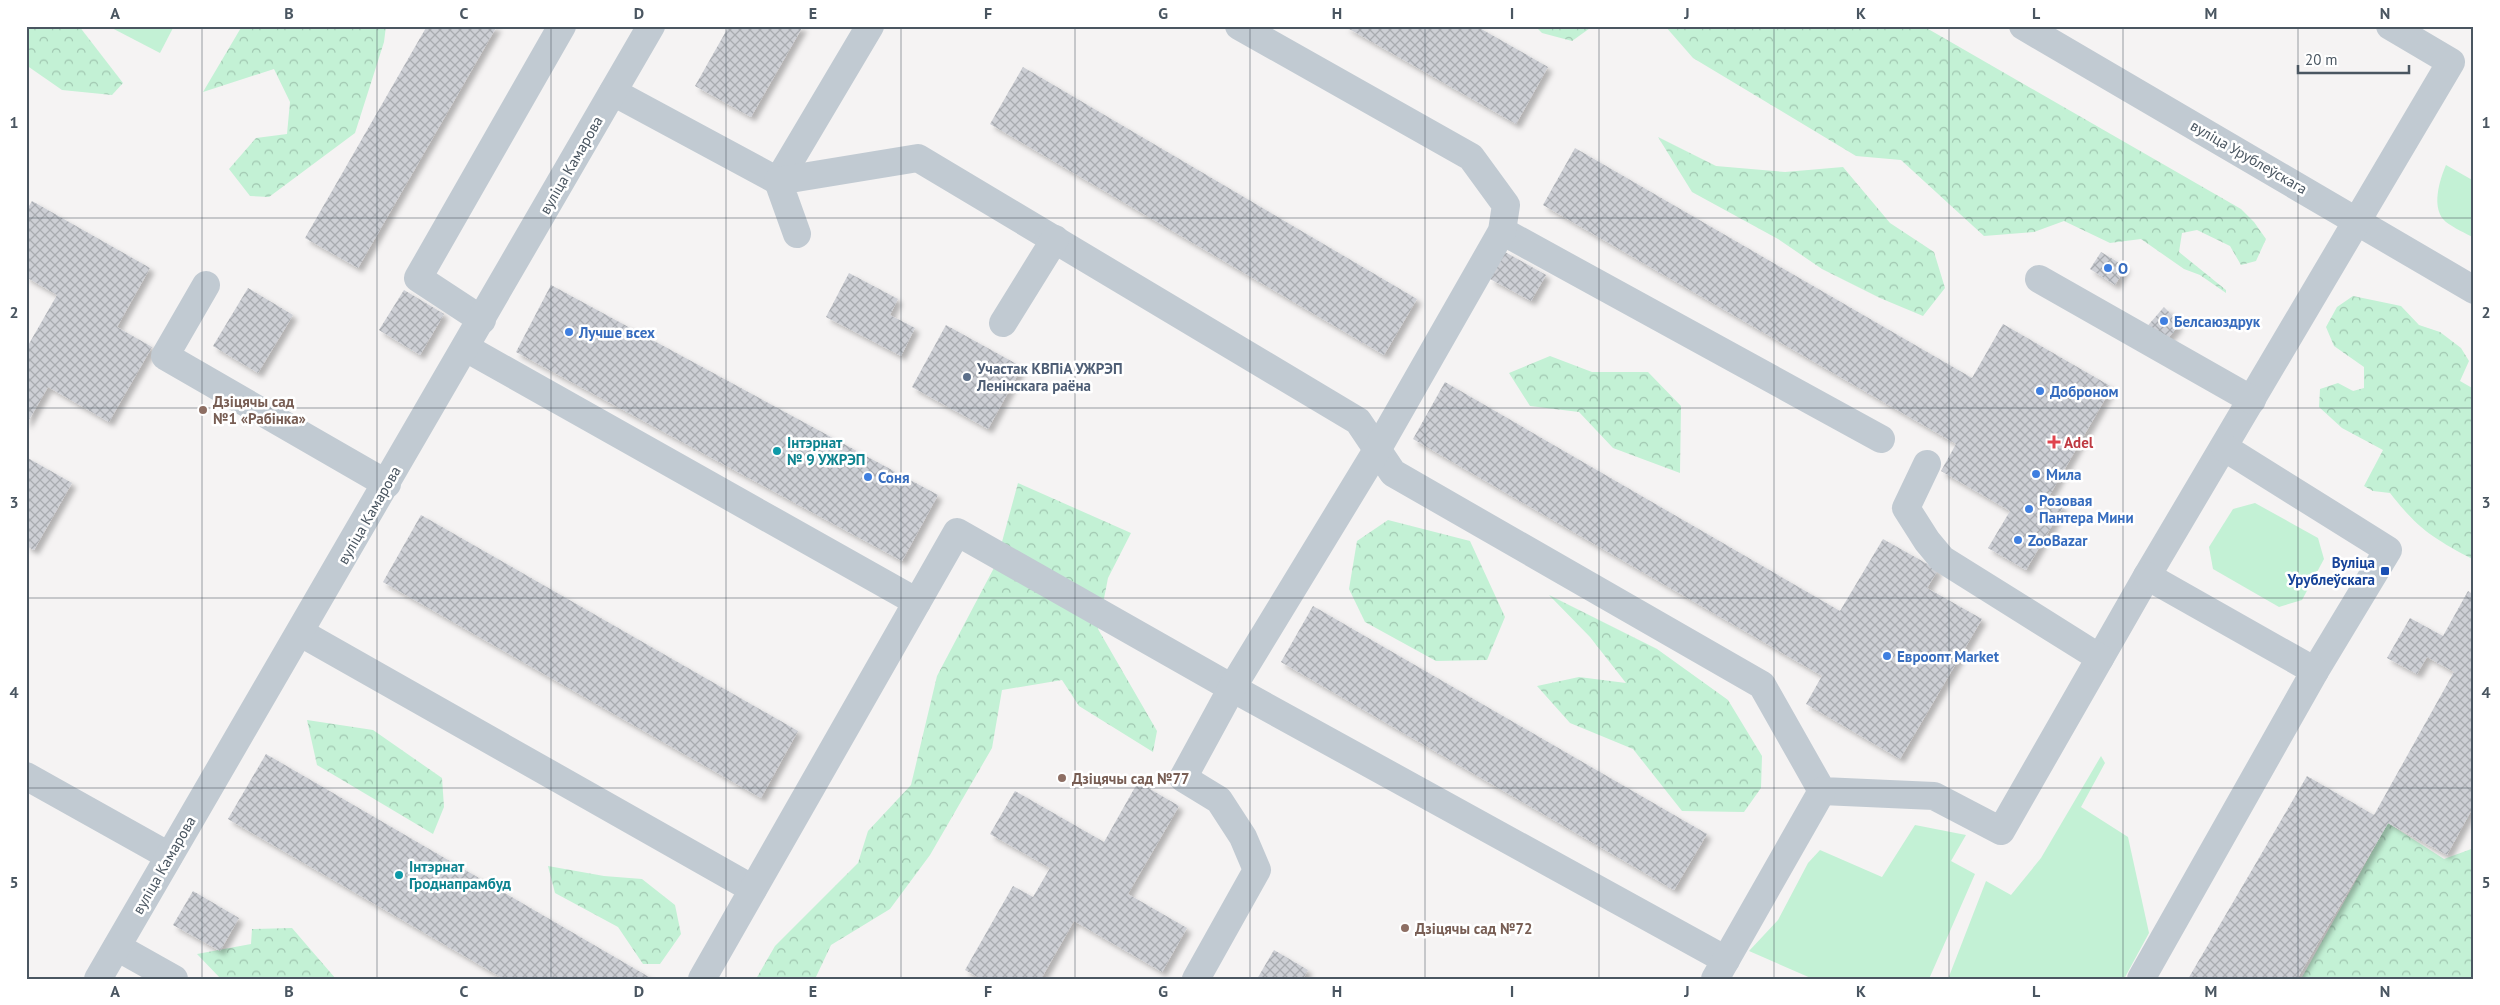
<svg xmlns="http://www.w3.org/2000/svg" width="2500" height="1005" font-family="'PT Sans',sans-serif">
  <defs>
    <pattern id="forest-crowns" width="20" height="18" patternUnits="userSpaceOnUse" patternTransform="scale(1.25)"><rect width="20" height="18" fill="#c3f1d5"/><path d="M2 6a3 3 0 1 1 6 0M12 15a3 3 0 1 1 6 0" fill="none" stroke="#a0c6b0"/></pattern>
    <pattern id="building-cross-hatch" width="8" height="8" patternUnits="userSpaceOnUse" patternTransform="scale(1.25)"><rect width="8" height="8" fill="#cdcfd5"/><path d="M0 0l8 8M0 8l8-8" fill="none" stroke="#a8abb0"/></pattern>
    <filter id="shadow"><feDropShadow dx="4.5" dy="4.5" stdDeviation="2.5" flood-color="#0004"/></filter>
  </defs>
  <rect width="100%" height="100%" fill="#f5f3f3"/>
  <g fill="#c3f1d5">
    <path d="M108 26H174L160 53Z"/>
    <path d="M2446 165 2474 181V238C2465 233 2454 228 2446 222 2430 209 2440 179 2446 165Z"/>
    <path d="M2255 503 2318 538 2324 559 2302 600 2279 607 2213 569 2209 547 2233 509Z"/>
    <path d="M2101 756 2105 763 2081 807 2128 837 2149 933 2124 979H1948L1986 881 2011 895 2041 858Z"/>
    <path d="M1915 825 1966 835 1951 861 1975 874 1929 979H1813L1749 951 1778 920 1808 863 1820 850 1882 877Z"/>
  </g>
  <g fill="url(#forest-crowns)">
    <path d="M26 26H79L123 83 112 95 62 90 26 65Z"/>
    <path d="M242 26H386L384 42 355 133 269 197 250 196 229 169 256 138 287 134 290 102 274 69 203 92Z"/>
    <path d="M1535 26H1593L1572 41 1542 33Z"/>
    <path d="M1665 26H1923L2241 209 2254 222 2266 239 2256 261 2241 265 2230 246 2197 230 2182 233 2179 252 2226 290V293L2200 275 2184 269 2141 239 2110 243 2064 221 2034 232 1984 236 1901 160 1856 156 1693 58Z"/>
    <path d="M1658 137 1716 166 1785 172 1843 167 1890 223 1934 252 1945 288 1923 316 1880 298 1822 269 1778 239 1692 192Z"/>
    <path d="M2353 296 2401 306 2419 325 2440 332 2461 348 2469 361 2460 381 2474 389V560C2433 538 2419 530 2390 493L2373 491 2364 486 2383 450 2342 428 2319 407 2320 389 2338 383 2353 391 2364 388V367L2334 346 2326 327 2337 307Z"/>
    <path d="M1550 356 1592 372H1648L1681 406 1680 473 1613 448 1579 412 1530 406 1509 373Z"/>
    <path d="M1018 483 1131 533 1108 578 1098 629 1157 731 1153 752 1079 706 1062 680 1002 690 992 748 930 855 890 909 831 945 815 979H756L775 946 858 863 868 831 911 785 937 676 996 564Z"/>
    <path d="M1388 520 1470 541 1505 617 1487 660 1436 661 1365 622 1349 589 1357 541Z"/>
    <path d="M1549 595 1657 649 1728 700 1762 756 1761 788 1744 812 1682 811 1633 749 1570 723 1537 686 1579 677 1626 683 1590 637Z"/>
    <path d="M307 720 373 730 442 778 444 807 433 834 317 765Z"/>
    <path d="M2388 823 2444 859 2474 848V979H2301Z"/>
    <path d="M548 866 604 876 642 879 675 905 681 934 660 964H643L618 927 555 893Z"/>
    <path d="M292 928 336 979H221L197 954 251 944 252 929Z"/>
  </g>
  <g fill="url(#building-cross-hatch)" filter="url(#shadow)">
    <path d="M427 26H497L358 268 305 238Z"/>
    <path d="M729 26H803L751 117 695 86Z"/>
    <path d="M1344 26H1476L1548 67 1516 124Z"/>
    <path d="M1023 67 1417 299 1384 355 990 124Z"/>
    <path d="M1575 148 1972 378 2003 324 2112 387 2048 498 2063 507 2026 570 1988 548 2010 511 1941 471 1956 444 1543 205Z"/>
    <path d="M32 201 150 268 117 327 152 347 109 422 48 387 26 425V349L57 295 26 277V211Z"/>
    <path d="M1505 252 1546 275 1531 301 1490 279Z"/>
    <path d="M2101 252 2126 267 2115 285 2090 269Z"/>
    <path d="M849 273 898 299 890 315 915 328 901 356 826 317Z"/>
    <path d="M551 285 938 495 902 561 516 352Z"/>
    <path d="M248 288 293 315 258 373 213 346Z"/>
    <path d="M404 290 444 314 420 355 379 330Z"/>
    <path d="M2164 307 2174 317 2178 326 2165 342 2144 330Z"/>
    <path d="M946 325 1022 367 988 429 912 387Z"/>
    <path d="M1445 382 1840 611 1883 539 1938 570 1927 588 1982 619 1900 759 1806 704 1822 676 1413 439Z"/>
    <path d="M26 457 72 483 34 550 26 546Z"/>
    <path d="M421 515 798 731 761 798 383 582Z"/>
    <path d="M2468 591 2474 595V810L2472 809 2447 855 2388 823 2297 979H2188L2307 776 2374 815 2454 672 2427 657 2417 674 2387 658 2410 618 2443 636Z"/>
    <path d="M1313 606 1707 834 1674 890 1281 662Z"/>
    <path d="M266 754 649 977 648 979H504L228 819Z"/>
    <path d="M1138 782 1179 806 1128 894 1187 928 1162 972 1074 921 1041 979H981L965 970 1013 886 1033 897 1050 868 990 834 1015 791 1104 842Z"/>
    <path d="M193 891 239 918 220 951 173 925Z"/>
    <path d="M1274 950 1308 970 1303 979H1257Z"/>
  </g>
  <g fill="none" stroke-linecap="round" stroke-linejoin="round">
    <g stroke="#c1cad2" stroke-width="28">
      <path d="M2023 26 2474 290"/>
      <path d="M613 92 778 181 870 26"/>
      <path d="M1502 231 1881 439"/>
      <path d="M797 234 778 181 918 158 1358 421 1393 473 1762 685 1822 791 1934 796 2001 831 2147 576 2451 62 2390 26"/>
      <path d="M2039 279 2252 400"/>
      <path d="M206 285 165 356 387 484"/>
      <path d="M482 320 418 278 562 26"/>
      <path d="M1003 323 1055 239"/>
      <path d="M466 348 917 602"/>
      <path d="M2225 448 2388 550 2315 671"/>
      <path d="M1927 464 1906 508 1927 541 1942 559 2100 658"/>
      <path d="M301 633 753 889"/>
      <path d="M26 776 169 856"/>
      <path d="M117 947 174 979"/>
      <path d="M98 979 651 26"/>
      <path d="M702 979 957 532 1232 688 1726 960"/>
      <path d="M1196 979 1257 870 1243 837 1219 800 1183 778 1232 688 1377 450 1502 231 1506 205 1471 157 1239 26"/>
      <path d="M1715 979 1822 791"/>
      <path d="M2141 979 2315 671 2147 576"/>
    </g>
  </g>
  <path fill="none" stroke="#4a5661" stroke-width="1" stroke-opacity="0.55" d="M202 26V979M377 26V979M551 26V979M726 26V979M901 26V979M1075 26V979M1250 26V979M1425 26V979M1599 26V979M1774 26V979M1949 26V979M2123 26V979M2298 26V979M26 218H2474M26 408H2474M26 598H2474M26 788H2474"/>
  <g fill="#3f7fe0" stroke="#fff" stroke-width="2">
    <circle cx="2108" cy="268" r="5"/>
    <circle cx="2164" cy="321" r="5"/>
    <circle cx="569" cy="332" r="5"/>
    <circle cx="2040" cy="391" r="5"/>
    <circle cx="2036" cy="474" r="5"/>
    <circle cx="868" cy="477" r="5"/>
    <circle cx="2029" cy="509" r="5"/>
    <circle cx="2018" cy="540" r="5"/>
    <circle cx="1887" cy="656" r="5"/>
  </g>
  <circle fill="#5c6f8a" stroke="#fff" stroke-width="2" cx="967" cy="377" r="5"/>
  <g fill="#8d6e63" stroke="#fff" stroke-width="2">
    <circle cx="203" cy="410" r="5"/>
    <circle cx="1062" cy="778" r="5"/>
    <circle cx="1405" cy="928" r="5"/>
  </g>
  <path fill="#e0444e" stroke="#fff" stroke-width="2" d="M2051.5 434.5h5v5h5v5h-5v5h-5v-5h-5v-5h5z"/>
  <g fill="#0f9aa8" stroke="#fff" stroke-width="2">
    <circle cx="777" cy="451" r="5"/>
    <circle cx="399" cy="875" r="5"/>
  </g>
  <rect fill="#1a4fb4" stroke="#fff" stroke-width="2" x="2380" y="566" width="10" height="10" rx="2.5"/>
  <g text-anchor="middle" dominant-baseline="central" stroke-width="5" stroke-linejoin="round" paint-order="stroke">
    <g font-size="15" fill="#4a5661" stroke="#fff">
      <text transform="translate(2249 157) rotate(30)">вуліца Урублеўскага</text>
      <text transform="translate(571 165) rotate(-60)">вуліца Камарова</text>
      <text transform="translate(369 515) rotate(-60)">вуліца Камарова</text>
      <text transform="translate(164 865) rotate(-60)">вуліца Камарова</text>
    </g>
    <g font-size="15" font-weight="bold" fill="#366cbe" stroke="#fff" text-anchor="start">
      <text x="2118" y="268">О</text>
      <text x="2174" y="321">Белсаюздрук</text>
      <text x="579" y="332">Лучше всех</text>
      <text x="2050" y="391">Доброном</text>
      <text x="2046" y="474">Мила</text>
      <text x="878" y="477">Соня</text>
      <text x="2039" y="500">Розовая<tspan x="2039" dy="17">Пантера Мини</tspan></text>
      <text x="2028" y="540">ZooBazar</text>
      <text x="1897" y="656">Евроопт Market</text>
    </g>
    <g font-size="15" font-weight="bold" fill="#4e5e75" stroke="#fff" text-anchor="start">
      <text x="977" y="368">Участак КВПіА УЖРЭП<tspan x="977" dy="17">Ленінскага раёна</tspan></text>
    </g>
    <g font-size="15" font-weight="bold" fill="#785e54" stroke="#fff" text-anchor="start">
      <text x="213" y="401">Дзіцячы сад<tspan x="213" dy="17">№1 «Рабінка»</tspan></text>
      <text x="1072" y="778">Дзіцячы сад №77</text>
      <text x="1415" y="928">Дзіцячы сад №72</text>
    </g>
    <g font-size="15" font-weight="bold" fill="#0d838f" stroke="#fff" text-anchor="start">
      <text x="787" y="442">Інтэрнат<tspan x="787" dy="17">№ 9 УЖРЭП</tspan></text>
      <text x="409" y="866">Інтэрнат<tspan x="409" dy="17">Гроднапрамбуд</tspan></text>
    </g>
    <g font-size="15" font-weight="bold" fill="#be3a42" stroke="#fff" text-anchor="start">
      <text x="2064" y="442">Adel</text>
    </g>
    <g font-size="15" font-weight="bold" fill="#164399" stroke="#fff" text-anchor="end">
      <text x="2375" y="562">Вуліца<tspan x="2375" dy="17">Урублеўскага</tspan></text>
    </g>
  </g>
  <rect width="2500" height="1005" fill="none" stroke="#ffffff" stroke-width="55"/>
  <path d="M2298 65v8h111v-8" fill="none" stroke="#4a5661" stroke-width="2.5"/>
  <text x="2305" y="65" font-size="15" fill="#4a5661" stroke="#ffffff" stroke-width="4" paint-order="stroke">20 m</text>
  <rect x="28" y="28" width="2444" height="950" fill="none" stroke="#4a5661" stroke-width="2"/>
  <g font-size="16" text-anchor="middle" font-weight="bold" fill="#4a5661">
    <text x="115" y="19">A</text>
    <text x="289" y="19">B</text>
    <text x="464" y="19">C</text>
    <text x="639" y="19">D</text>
    <text x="813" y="19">E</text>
    <text x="988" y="19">F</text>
    <text x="1163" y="19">G</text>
    <text x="1337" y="19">H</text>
    <text x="1512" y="19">I</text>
    <text x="1687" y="19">J</text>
    <text x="1861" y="19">K</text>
    <text x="2036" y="19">L</text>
    <text x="2211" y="19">M</text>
    <text x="2385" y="19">N</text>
    <text x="14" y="128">1</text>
    <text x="2486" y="128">1</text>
    <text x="14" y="318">2</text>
    <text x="2486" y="318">2</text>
    <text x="14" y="508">3</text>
    <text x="2486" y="508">3</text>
    <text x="14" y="698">4</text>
    <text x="2486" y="698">4</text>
    <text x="14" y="888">5</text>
    <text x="2486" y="888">5</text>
    <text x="115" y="997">A</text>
    <text x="289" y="997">B</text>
    <text x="464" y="997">C</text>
    <text x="639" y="997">D</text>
    <text x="813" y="997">E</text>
    <text x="988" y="997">F</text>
    <text x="1163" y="997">G</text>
    <text x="1337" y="997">H</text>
    <text x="1512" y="997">I</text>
    <text x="1687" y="997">J</text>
    <text x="1861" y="997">K</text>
    <text x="2036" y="997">L</text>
    <text x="2211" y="997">M</text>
    <text x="2385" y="997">N</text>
  </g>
</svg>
